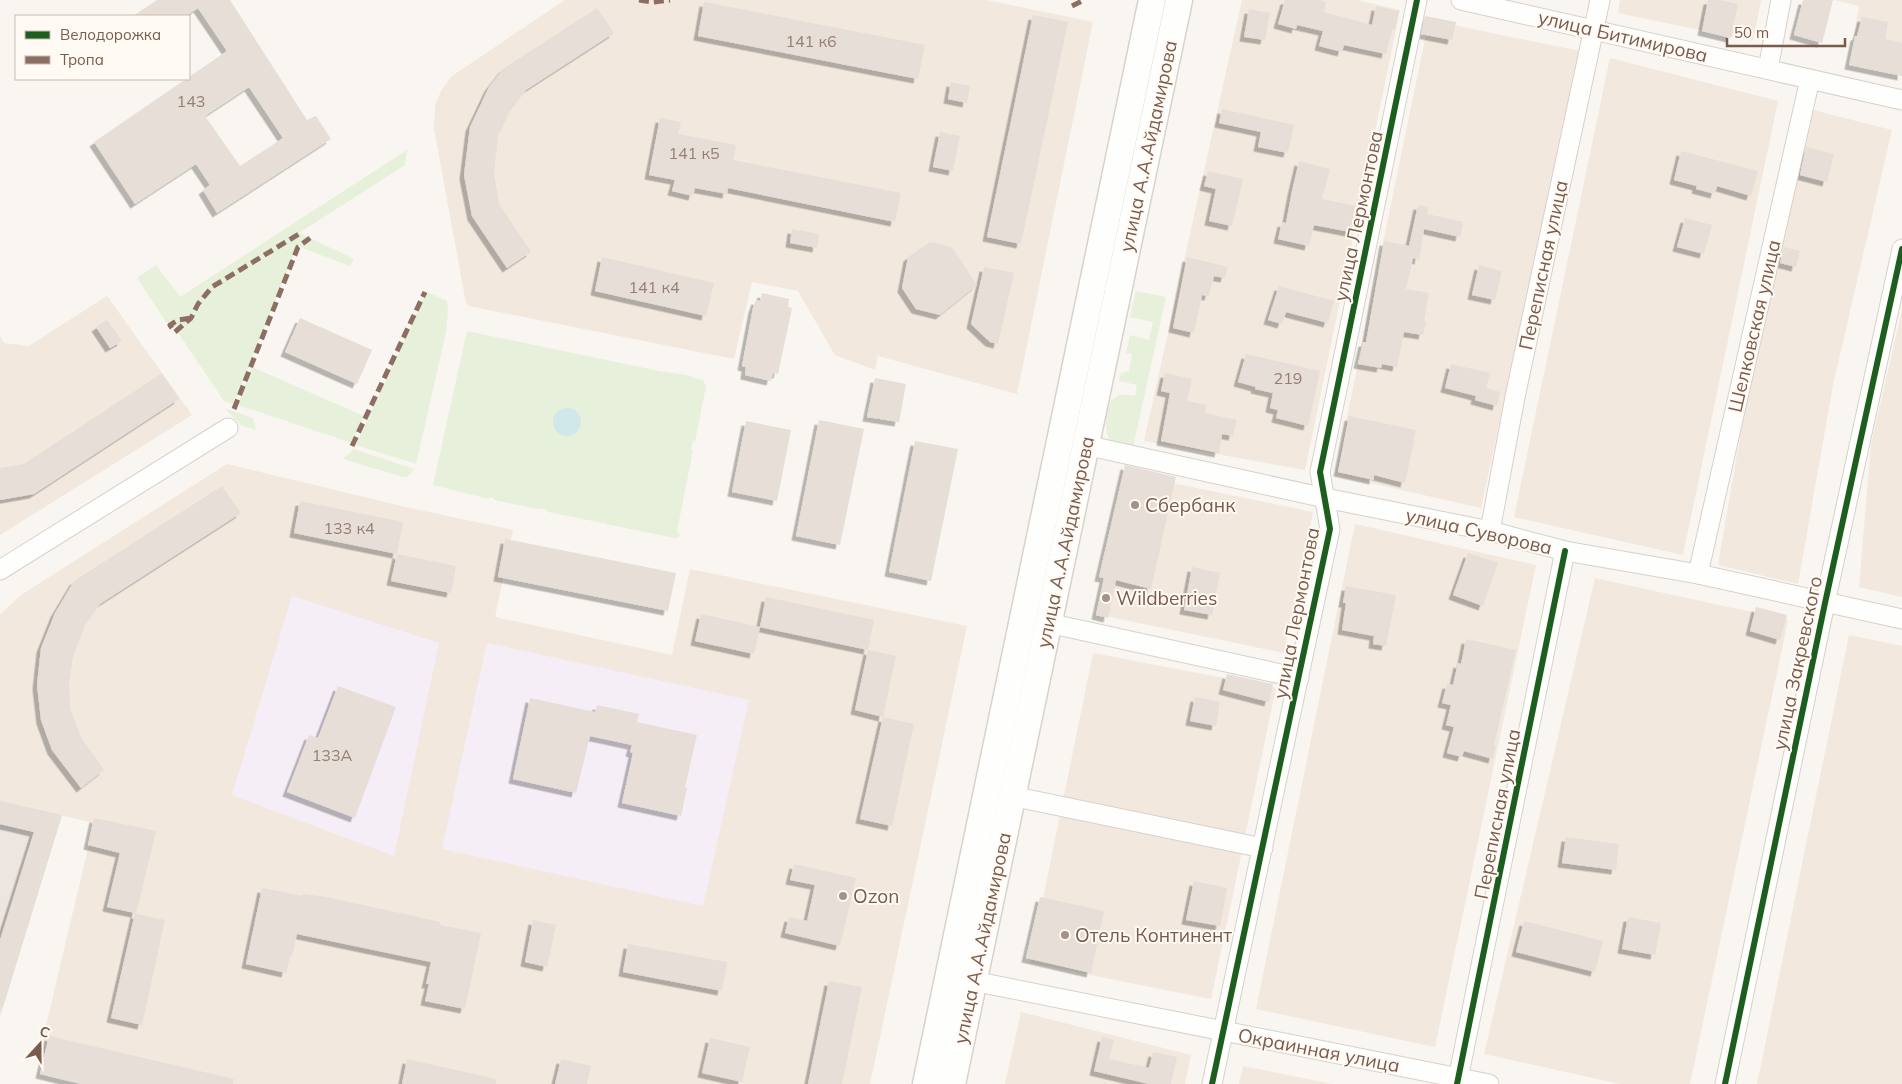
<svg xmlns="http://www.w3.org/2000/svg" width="1902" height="1084" font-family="Mulish,sans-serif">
  <defs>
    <filter id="shadow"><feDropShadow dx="-4.5" dy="4.5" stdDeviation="0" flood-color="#0004"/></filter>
  </defs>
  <rect width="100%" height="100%" fill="#f9f5f0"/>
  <g fill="#f2e8de">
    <path d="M565 0H987L1093 22 1017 394 878 356 875 370 835 355 798 291 752 282 734 359 469 306 466 303 434 129 435 106 441 91 452 76Z"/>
    <path d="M1242 0H1357L1400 10 1305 470 1144 441Z"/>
    <path d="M1620 0H1761L1753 41 1618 13Z"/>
    <path d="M1834 0H1902V76L1849 64 1859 6Z"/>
    <path d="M1429 20 1580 51 1481 508 1335 475Z"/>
    <path d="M1610 58 1778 101 1683 555 1514 517Z"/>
    <path d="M1813 110 1892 130 1833 385 1798 584 1718 565 1751 373 1779 245Z"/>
    <path d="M107 296 192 415 0 535V336L4 343 29 346Z"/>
    <path d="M1902 310V597L1859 587 1871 444Z"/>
    <path d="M227 464 410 508 513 530 495 617 672 655 690 569 967 626 870 1084H130L40 1051 94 823 0 801V615L21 595Z"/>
    <path d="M1134 475 1313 512 1284 653 1105 616Z"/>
    <path d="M1355 524 1536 565 1435 1047 1256 1009Z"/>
    <path d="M1595 578 1788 620 1690 1084H1620L1484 1054Z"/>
    <path d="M1849 635 1902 646V1084H1757Z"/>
    <path d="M1093 653 1276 688 1211 999 1030 963Z"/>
    <path d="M1021 1012 1191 1055 1185 1084H1005Z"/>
    <path d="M1243 1066 1332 1084H1239Z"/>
  </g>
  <path fill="#ede5e0" d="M0 801 62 815 0 1017Z"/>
  <g fill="#f6eef6">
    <path d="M292 596 439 643 394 856 232 795Z"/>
    <path d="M487 643 749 700 703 906 442 849Z"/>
  </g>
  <g fill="#e7f0db">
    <path d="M407 150 405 165 299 233 354 259 350 266 297 246 234 404 224 401 173 325 166 322 137 278 156 265 180 297Z"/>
    <path d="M1136 291 1166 297 1133 447 1111 442C1102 427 1107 416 1111 400L1121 394 1135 396 1137 385 1119 381 1121 373 1129 371 1132 354 1126 353 1130 335 1149 340 1153 322 1130 317Z"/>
    <path d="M427 292 447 301 448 310 446 332 416 464 356 445Z"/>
    <path d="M467 331 659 371 692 376 691 377 703 380 706 386 695 442 693 440 691 450H693L677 531 680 535 679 537 675 538 606 524 604 522 603 523 548 512 547 510 538 508 537 509 494 500V498L489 497V499L433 485Z"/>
    <path d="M252 367 364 416 352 443 238 405Z"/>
    <path d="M224 408 253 418 256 430 242 426Z"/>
    <path d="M354 449 414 469 408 476 403 477 343 459Z"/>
  </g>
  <circle fill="#d0e8ea" cx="567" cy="422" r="14"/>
  <g fill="#e6ded7" fill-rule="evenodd" filter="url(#shadow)">
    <path d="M157 0H230L307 120 316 116 331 139 217 213 203 190 210 185 196 164 135 204 94 142 186 79H189V77L227 51 198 8 186 16H133ZM249 87 283 138 240 166 205 116Z"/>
    <path d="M1285 0H1319L1326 2 1324 12 1372 25 1376 6 1399 11 1395 30 1392 29 1386 54 1344 45 1342 52 1319 46 1323 31 1297 25 1296 29 1278 24Z"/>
    <path d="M1708 0H1719L1738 4 1731 38 1702 31Z"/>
    <path d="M1803 0H1833L1822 43 1794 35Z"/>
    <path d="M704 2 925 45 918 79 698 36Z"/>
    <path d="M597 8 614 33 526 90 510 111 498 136 494 172 499 204 531 252 507 268 472 216 464 175 470 127 489 87 503 69Z"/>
    <path d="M1249 9 1270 13 1265 40 1244 37Z"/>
    <path d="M1033 15 1068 22 1021 244 987 237Z"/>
    <path d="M1425 16 1456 22 1452 40 1421 34Z"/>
    <path d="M1862 17 1888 22 1885 39 1902 43V76L1849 65 1855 36H1857Z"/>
    <path d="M951 82 970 86 967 103 948 99Z"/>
    <path d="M1222 109 1294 125 1288 153 1258 147 1261 132 1219 123Z"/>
    <path d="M660 118 681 122 678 134 736 145 733 160 901 193 895 222 728 188 727 194 695 188 693 196 672 191 675 180 649 175Z"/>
    <path d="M940 132 960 136 953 171 933 167Z"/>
    <path d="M1806 147 1834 154 1827 182 1800 175Z"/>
    <path d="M1681 151 1758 171 1751 196 1717 186 1715 194 1696 189 1697 186 1674 180Z"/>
    <path d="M1299 161 1330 169 1322 199 1355 206 1350 232 1314 225 1309 246 1278 239 1282 222 1286 223 1292 191Z"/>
    <path d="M1208 171 1243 179 1232 226 1209 221 1216 189 1204 186Z"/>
    <path d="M1418 205 1428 207 1427 214 1463 222 1460 237 1424 229 1419 260 1413 258 1406 289 1429 293 1424 321 1426 322 1423 335 1404 332 1397 367 1382 364 1381 368 1358 364 1363 342H1366L1384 241 1409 246Z"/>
    <path d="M1685 218 1712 225 1704 254 1677 247Z"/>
    <path d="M792 229 819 234 817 248 790 243Z"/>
    <path d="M930 242 952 247 977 285 940 315 916 309 902 288 908 257Z"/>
    <path d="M1784 247 1800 251 1796 267 1780 263Z"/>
    <path d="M602 257 714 283 706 316 595 291Z"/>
    <path d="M1187 257 1228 267 1225 278 1214 276 1209 296 1202 295 1194 333 1173 328Z"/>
    <path d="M1479 265 1502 271 1495 300 1472 295Z"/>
    <path d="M984 267 1014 273 998 344 990 342 971 324Z"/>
    <path d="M1279 286 1334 301 1328 323 1286 312 1282 324 1268 320Z"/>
    <path d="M762 293 789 299 788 307 792 308 778 374 773 373 771 381 745 375 746 367 742 366 753 308 756 300 760 301Z"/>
    <path d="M300 318 372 350 357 384 285 352Z"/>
    <path d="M107 320 122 341 110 348 96 327Z"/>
    <path d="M1246 354 1320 371 1308 426 1276 418 1278 410 1270 408 1273 393 1255 389 1256 387 1238 382Z"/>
    <path d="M1451 364 1490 373 1486 388 1500 392 1497 406 1475 400 1476 396 1445 388Z"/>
    <path d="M162 373 179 399 34 494 0 500V468L24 464Z"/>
    <path d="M1165 373 1192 379 1187 401 1206 405 1205 413 1237 420 1233 436 1222 434 1219 453 1161 441 1170 393 1161 391Z"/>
    <path d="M875 378 906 384 899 422 867 417Z"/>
    <path d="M1349 416 1416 430 1405 483 1374 475V480L1338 472Z"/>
    <path d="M819 420 864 429 840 545 796 536Z"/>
    <path d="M746 421 791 430 777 501 732 492Z"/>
    <path d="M915 441 958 449 931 581 889 572Z"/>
    <path d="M1125 465 1176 477 1151 589 1116 580 1108 618 1096 615 1104 578 1099 577Z"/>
    <path d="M222 486 241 513 100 604 85 625 73 657 69 683 70 709 82 739 104 770 81 788 52 750 41 720 37 685 41 648 55 613 74 581Z"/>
    <path d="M300 501 403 522 397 554 294 533Z"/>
    <path d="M505 539 676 573 668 611 498 577Z"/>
    <path d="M1468 553 1498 563 1483 606 1453 595Z"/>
    <path d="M397 554 456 566 451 593 391 581Z"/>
    <path d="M1192 567 1220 573 1212 615 1184 610Z"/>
    <path d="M1346 586 1396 595 1386 646 1373 644 1374 636 1342 630 1346 603H1343Z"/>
    <path d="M766 597 874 620 868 650 760 627Z"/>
    <path d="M1756 607 1787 615 1780 640 1750 631Z"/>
    <path d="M701 614 760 627 754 654 695 641Z"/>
    <path d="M1466 639 1516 650 1494 745 1496 746 1493 759 1464 751 1462 757 1447 753 1454 727 1446 725 1451 705 1442 703 1447 684 1453 685 1458 663 1461 664Z"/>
    <path d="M868 650 896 656 883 717 855 710Z"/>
    <path d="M1227 674 1273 684 1269 702 1223 690Z"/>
    <path d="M338 686 396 707 355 818 287 792 309 735 318 738Z"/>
    <path d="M1195 697 1220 702 1216 726 1190 721Z"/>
    <path d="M530 698 595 712 597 705 639 714 637 722 697 735 685 787 687 788 681 816 622 803 633 753 630 752 632 745 590 736 576 793 513 779Z"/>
    <path d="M883 717 914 724 892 826 860 819Z"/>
    <path d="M0 801 62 815 3 1007H0V940L34 832 0 824Z"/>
    <path d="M94 818 156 831 136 914 165 920 142 1025 111 1018 135 913 107 907 120 853 88 845Z"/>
    <path d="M1566 837 1619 844 1616 870 1562 863Z"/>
    <path d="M794 864 856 878 840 946 785 933 789 917 807 921 815 885 790 880Z"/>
    <path d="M1194 881 1227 888 1220 926 1186 920Z"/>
    <path d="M262 888 303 896V894L326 897 418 917 440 922V925L481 933 465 1009 425 1001 429 984H426L431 962 297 934 292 956H290L286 973 246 964Z"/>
    <path d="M1040 897 1104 911 1091 973 1026 958Z"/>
    <path d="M1628 917 1661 923 1655 955 1622 949Z"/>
    <path d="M533 920 556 925 547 967 525 962Z"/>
    <path d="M1524 921 1603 941 1595 972 1516 952Z"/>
    <path d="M628 944 727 962 722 991 623 972Z"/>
    <path d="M829 981 862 987 842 1084H808Z"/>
    <path d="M49 1036 234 1079 233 1084H81L40 1074Z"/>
    <path d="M1102 1037 1114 1040 1109 1059 1149 1068 1153 1052 1177 1057 1171 1084H1149L1094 1071Z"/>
    <path d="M710 1038 750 1047 742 1082 702 1073Z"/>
    <path d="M407 1059 496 1079V1084H402Z"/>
    <path d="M561 1059 591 1066 587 1084H555Z"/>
  </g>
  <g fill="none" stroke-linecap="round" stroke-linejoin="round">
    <defs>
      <g id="street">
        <path d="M1461 0 1902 100"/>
        <path d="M1768 69 1781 0"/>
        <path d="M1085 445 1325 498 1490 531 1565 551 1698 574 1902 619"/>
        <path d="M1490 531 1515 397 1600 0"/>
        <path d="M0 570 228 428"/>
        <path d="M1698 574 1810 79"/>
        <path d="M1048 623 1299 678"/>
        <path d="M1011 796 1263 848"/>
        <path d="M973 981 1489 1084"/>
        <path d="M1212 1084 1330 529 1320 472 1417 0"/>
        <path d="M1457 1084 1565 551"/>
        <path d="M1725 1084 1825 603 1902 249"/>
      </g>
      <g id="secondary">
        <path d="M926 1084 1152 0"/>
        <path d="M952 1084 1179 0"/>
      </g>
    </defs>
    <use href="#street" stroke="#d7d1cb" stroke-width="21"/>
    <use href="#secondary" stroke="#d9d2cb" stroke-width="29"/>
    <use href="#street" stroke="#fefefd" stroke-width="19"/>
    <use href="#secondary" stroke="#fefefd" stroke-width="26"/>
    <g stroke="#8d6e63" stroke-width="5" stroke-dasharray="10 5" stroke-linecap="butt">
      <path d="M639 0 653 2 670 0"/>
      <path d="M1072 6 1084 0"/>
      <path d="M172 328 170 325 178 320 191 318"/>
      <path d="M175 332 191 318 198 304 212 287 299 234"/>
      <path d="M234 409 298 247 310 238"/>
      <path d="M352 446 425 292"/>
    </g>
    <defs>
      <g id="cycleway">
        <path d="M1212 1084 1330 529 1320 472 1417 0"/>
        <path d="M1457 1084 1565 551"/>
        <path d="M1725 1084 1825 603 1902 249"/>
      </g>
    </defs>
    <use href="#cycleway" stroke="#fffaf3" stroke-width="9"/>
    <use href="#cycleway" stroke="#1b5e20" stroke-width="6"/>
  </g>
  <g fill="#a69286" stroke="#fffaf3" stroke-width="2">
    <circle cx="1135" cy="505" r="5"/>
    <circle cx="1106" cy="598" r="5"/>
    <circle cx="843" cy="896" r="5"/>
    <circle cx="1065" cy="935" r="5"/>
  </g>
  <g text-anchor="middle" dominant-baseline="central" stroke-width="4" stroke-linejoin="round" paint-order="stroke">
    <g font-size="16" fill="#977e72">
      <text x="811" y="41">141 к6</text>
      <text x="191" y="101">143</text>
      <text x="694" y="153">141 к5</text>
      <text x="654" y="287">141 к4</text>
      <text x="1288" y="378">219</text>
      <text x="349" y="528">133 к4</text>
      <text x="332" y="755">133А</text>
    </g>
    <g font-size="19" fill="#7a5c4d" stroke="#fffaf3">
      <text transform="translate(1623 36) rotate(13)">улица Битимирова</text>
      <text transform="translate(1148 146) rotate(-78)">улица А.А.Айдамирова</text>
      <text transform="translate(1358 216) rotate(-78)">улица Лермонтова</text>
      <text transform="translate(1543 265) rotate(-78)">Переписная улица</text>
      <text transform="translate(1754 326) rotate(-77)">Шелковская улица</text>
      <text transform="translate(1479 531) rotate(13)">улица Суворова</text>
      <text transform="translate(1065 542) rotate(-78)">улица А.А.Айдамирова</text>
      <text transform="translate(1296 613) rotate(-79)">улица Лермонтова</text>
      <text transform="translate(1797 663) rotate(-78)">улица Закревского</text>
      <text transform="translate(1497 814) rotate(-79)">Переписная улица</text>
      <text transform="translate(982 938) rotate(-78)">улица А.А.Айдамирова</text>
      <text transform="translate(1319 1050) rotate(11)">Окраинная улица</text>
    </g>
    <g font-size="19" fill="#7a5c4d" stroke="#fffaf3" text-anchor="start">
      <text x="1145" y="505">Сбербанк</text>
      <text x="1116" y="598">Wildberries</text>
      <text x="853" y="896">Ozon</text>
      <text x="1075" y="935">Отель Континент</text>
    </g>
  </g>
  <rect x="15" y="15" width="175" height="65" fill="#fffaf3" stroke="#cabbb1"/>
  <rect x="25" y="31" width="25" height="8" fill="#1b5e20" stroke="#cabbb1"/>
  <text x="60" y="40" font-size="15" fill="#7a5c4d">Велодорожка</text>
  <rect x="25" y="56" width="25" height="8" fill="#8d6e63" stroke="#cabbb1"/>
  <text x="60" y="65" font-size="15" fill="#7a5c4d">Тропа</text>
  <g transform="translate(40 1044) rotate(21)" stroke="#fffaf3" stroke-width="4" paint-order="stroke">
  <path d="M0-4L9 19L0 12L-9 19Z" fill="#7a5c4d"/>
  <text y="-8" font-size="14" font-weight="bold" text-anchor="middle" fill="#7a5c4d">С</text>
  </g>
  <path d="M1727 38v8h118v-8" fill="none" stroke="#7a5c4d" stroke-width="2.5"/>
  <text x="1734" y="38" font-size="15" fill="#7a5c4d" stroke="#fffaf3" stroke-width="4" paint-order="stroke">50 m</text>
</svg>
